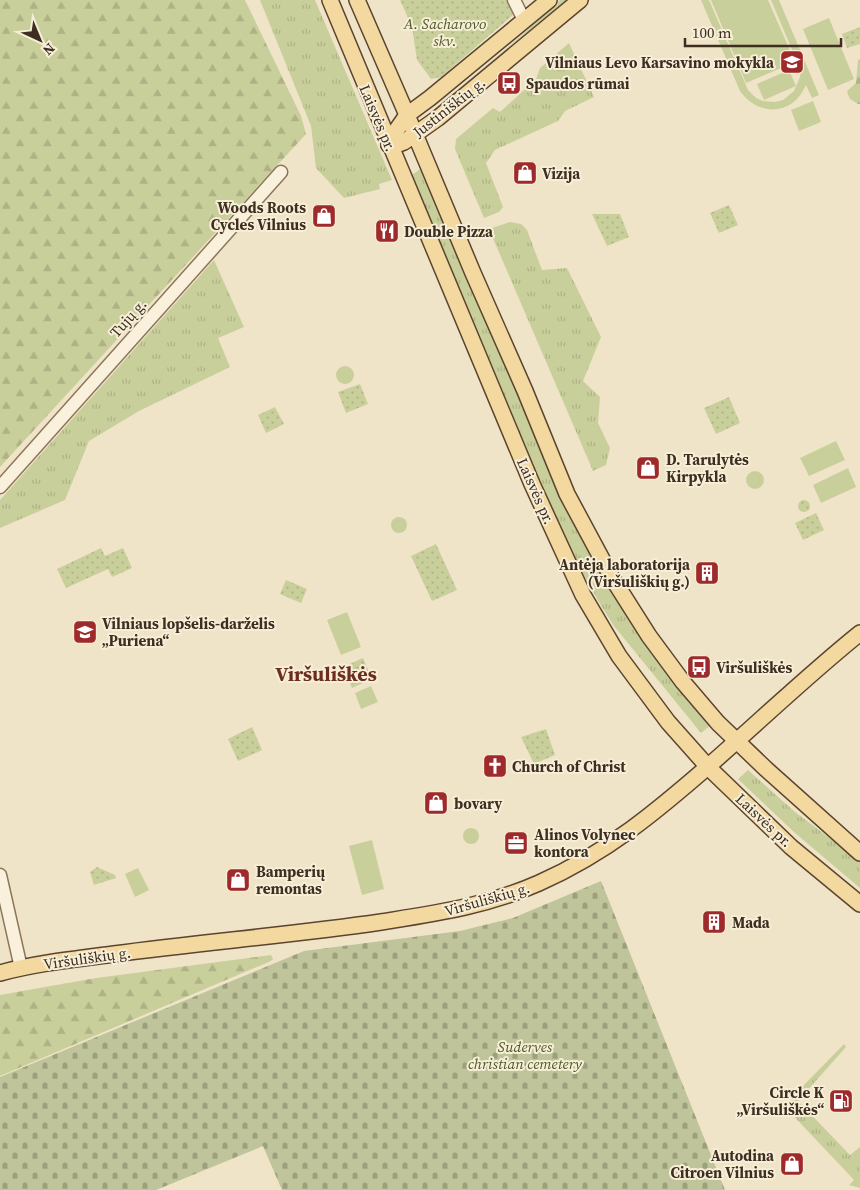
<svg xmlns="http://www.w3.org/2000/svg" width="860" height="1190" font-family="'Source Serif 4',serif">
  <defs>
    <pattern id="grass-tufts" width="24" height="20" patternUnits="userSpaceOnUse" patternTransform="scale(1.25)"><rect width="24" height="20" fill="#c9cf9b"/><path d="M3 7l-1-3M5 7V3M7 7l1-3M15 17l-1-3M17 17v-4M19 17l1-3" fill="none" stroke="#aeb285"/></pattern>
    <pattern id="forest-firs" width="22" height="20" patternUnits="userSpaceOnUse" patternTransform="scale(1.25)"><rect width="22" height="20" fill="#c9cf9b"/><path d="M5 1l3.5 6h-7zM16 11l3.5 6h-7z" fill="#aeb285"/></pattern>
    <pattern id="cemetery-stones" width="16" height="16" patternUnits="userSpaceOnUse" patternTransform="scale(1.25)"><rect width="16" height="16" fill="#bfc49a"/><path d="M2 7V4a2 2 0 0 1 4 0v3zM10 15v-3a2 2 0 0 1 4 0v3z" fill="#9ca07d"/></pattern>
    <pattern id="park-dots" width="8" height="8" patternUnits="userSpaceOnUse" patternTransform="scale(1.25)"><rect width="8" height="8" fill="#c9cf9b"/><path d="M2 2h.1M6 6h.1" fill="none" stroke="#aeb285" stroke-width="1.8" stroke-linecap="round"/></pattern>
  </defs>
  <rect width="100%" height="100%" fill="#f0e4c8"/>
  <g fill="url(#grass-tufts)">
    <path d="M260 0H315L392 180 379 184 380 189 344 198 316 168 311 126Z"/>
    <path d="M560 0H567L444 103 443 102 520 37Z"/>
    <path d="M569 43 594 97 565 111 558 121 495 150 486 163 503 207 499 212 484 218 455 149 456 139 493 108 500 112 536 79 540 68Z"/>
    <path d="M422 168 549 468 711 725 701 733 614 626 600 604 554 521 410 176Z"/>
    <path d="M510 222 521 224 527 230 542 270 567 268 601 337 583 381 600 397 598 423 610 448 606 465 593 471 489 229Z"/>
    <path d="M214 260 244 327 218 338 230 367 139 411 89 441 65 500 0 528V500Z"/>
    <path d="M748 770 795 812 860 861V888L795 833 738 779Z"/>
    <path d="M844 1044 846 1047 798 1101 850 1155 860 1147V1188L849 1185 854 1180 786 1108 803 1086Z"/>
  </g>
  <g fill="url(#forest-firs)">
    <path d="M0 0H245L301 116 306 134 0 467Z"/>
    <path d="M860 59V104H858L850 99 847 91 856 83 858 60Z"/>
    <path d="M271 955 273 959 271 961 0 1076V995L96 978Z"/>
  </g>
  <path fill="url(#cemetery-stones)" d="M601 881 725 1190H282L263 1146 156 1190H0V1077L304 951 460 931 513 918Z"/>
  <g fill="url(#park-dots)">
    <path d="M400 0H508L514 14 441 77 431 79 417 60 412 27Z"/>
    <path d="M860 27V44L847 48 842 34Z"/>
    <path d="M729 205 738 225 719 233 710 213Z"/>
    <path d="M592 214H620L629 237 607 246Z"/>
    <path d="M360 384 368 404 346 413 338 392Z"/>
    <path d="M729 397 740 423 716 434 704 408Z"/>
    <path d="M275 407 284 424 266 433 258 415Z"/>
    <circle cx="804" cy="506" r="6"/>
    <path d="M816 513 824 530 803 540 795 523Z"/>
    <path d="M436 544 457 590 432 601 411 556Z"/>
    <path d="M101 548 105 556 123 548 132 568 112 577 108 569 66 588 57 569Z"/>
    <path d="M286 580 307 589 301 603 280 594Z"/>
    <path d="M363 658 372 679 352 688 343 667Z"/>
    <path d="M252 727 262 750 238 761 228 739Z"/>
    <path d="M546 729 555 755 534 764 521 737Z"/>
    <path d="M97 867 115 875 116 878 94 885 90 872Z"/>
  </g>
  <g fill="#c9cf9b">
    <path d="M701 0H709L748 90 756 98 763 101 775 102 783 100 794 91 800 77 801 71 771 0H779L819 95 812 98 806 85C793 116 758 117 740 91Z"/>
    <path d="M711 0H768L795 62 746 83Z"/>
    <path d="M829 18 854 79 828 90 803 29Z"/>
    <path d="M789 70 796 86 764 100 757 84Z"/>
    <path d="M813 101 821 122 799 131 791 110Z"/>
    <circle cx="345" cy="375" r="9"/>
    <path d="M836 441 845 460 809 476 800 458Z"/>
    <path d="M848 468 856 487 821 503 813 485Z"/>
    <circle cx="755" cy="480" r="9"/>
    <circle cx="399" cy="525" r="8"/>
    <path d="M347 612 361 647 341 655 327 620Z"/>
    <path d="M371 686 378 702 361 709 355 693Z"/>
    <circle cx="471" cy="836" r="8"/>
    <path d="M372 840 384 889 362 895 349 846Z"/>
    <path d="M138 868 149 890 135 897 125 874Z"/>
  </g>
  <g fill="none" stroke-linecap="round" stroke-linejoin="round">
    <defs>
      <g id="minor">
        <path d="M514 0 524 20"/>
        <path d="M0 487 281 172"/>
        <path d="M0 875 21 968"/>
      </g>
      <g id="major">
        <path d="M330 0 532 484 583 595 619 656 668 722 708 767 791 847 860 904"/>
        <path d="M357 0 407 115 473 273 525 391 567 494 611 576 649 636 683 682 718 723 766 769 860 853"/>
        <path d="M389 145H396L404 142 438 118 580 0"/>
        <path d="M389 145 393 135 407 115 430 98 549 0"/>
        <path d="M0 973C37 963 76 959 114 954 203 942 292 935 381 922 437 913 487 906 539 883 607 853 657 811 712 763 761 720 809 674 860 633"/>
      </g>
    </defs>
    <use href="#minor" stroke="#8d765c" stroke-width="15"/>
    <use href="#major" stroke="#5b4430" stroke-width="18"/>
    <use href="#minor" stroke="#faf1dc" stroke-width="12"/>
    <use href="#major" stroke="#f3d9a0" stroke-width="15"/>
  </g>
  <defs>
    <symbol id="school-square" viewBox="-11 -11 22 22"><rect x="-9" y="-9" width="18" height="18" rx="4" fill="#9e2a2b" stroke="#f7eed8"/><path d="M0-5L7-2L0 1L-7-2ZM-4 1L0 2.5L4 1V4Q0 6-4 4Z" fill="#fff"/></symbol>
    <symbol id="bus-square" viewBox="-11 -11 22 22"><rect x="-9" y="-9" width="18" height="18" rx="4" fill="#9e2a2b" stroke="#f7eed8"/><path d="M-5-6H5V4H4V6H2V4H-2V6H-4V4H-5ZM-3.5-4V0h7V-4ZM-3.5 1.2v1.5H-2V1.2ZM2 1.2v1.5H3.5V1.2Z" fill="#fff"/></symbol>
    <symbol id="shop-square" viewBox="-11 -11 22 22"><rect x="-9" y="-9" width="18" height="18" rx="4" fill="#9e2a2b" stroke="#f7eed8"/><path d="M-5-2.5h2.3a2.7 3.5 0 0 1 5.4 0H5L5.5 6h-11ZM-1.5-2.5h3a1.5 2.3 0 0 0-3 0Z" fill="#fff"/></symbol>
    <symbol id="restaurant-square" viewBox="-11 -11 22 22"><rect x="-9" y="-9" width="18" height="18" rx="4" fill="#9e2a2b" stroke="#f7eed8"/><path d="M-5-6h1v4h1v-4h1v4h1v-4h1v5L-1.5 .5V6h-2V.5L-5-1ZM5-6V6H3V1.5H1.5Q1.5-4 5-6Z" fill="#fff"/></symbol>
    <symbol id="building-square" viewBox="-11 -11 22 22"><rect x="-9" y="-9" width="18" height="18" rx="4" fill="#9e2a2b" stroke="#f7eed8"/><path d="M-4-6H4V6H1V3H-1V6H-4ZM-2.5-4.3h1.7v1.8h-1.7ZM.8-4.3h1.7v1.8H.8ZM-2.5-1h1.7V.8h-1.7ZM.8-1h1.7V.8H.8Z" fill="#fff"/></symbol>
    <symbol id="church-square" viewBox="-11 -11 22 22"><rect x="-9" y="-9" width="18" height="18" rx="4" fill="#9e2a2b" stroke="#f7eed8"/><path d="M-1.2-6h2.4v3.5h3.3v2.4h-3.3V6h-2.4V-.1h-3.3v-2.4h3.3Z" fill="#fff"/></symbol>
    <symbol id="office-square" viewBox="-11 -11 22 22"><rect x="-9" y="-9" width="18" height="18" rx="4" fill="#9e2a2b" stroke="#f7eed8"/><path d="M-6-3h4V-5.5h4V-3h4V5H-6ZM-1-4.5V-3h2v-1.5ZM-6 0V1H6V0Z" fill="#fff"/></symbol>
    <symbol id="fuel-square" viewBox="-11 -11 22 22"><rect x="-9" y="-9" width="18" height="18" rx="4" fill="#9e2a2b" stroke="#f7eed8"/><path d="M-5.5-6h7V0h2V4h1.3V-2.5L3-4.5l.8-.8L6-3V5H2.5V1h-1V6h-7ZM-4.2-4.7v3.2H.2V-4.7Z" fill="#fff"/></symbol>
  </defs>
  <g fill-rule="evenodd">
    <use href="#school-square" x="778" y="48" width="28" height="28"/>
    <use href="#bus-square" x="495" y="69" width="28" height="28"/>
    <use href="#shop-square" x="511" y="159" width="28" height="28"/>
    <use href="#shop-square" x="310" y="202" width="28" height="28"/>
    <use href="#restaurant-square" x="373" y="217" width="28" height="28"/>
    <use href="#shop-square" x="634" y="454" width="28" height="28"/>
    <use href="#building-square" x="693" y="559" width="28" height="28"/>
    <use href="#school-square" x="71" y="618" width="28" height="28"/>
    <use href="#bus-square" x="685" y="653" width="28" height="28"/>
    <use href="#church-square" x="481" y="752" width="28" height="28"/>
    <use href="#shop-square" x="422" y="789" width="28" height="28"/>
    <use href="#office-square" x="502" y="829" width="28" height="28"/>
    <use href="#shop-square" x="224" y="866" width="28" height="28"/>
    <use href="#building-square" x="700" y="908" width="28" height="28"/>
    <use href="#fuel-square" x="827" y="1087" width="28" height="28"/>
    <use href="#shop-square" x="778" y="1150" width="28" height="28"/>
  </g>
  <g text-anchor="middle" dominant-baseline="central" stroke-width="4" stroke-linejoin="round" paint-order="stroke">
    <g font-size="15" font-style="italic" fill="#4d5a26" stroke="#f7eed8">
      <text x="445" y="23">A. Sacharovo<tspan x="445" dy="17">skv.</tspan></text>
      <text x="525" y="1046">Suderves<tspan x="525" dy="17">christian cemetery</tspan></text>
    </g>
    <g font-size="15" font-weight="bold" fill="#3d2e20" stroke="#f7eed8" text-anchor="start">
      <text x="774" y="62" text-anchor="end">Vilniaus Levo Karsavino mokykla</text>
      <text x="526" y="83">Spaudos rūmai</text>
      <text x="542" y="173">Vizija</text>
      <text x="306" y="207" text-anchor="end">Woods Roots<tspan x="306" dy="17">Cycles Vilnius</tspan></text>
      <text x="404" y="231">Double Pizza</text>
      <text x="666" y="459">D. Tarulytės<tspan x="666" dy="17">Kirpykla</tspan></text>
      <text x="690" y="564" text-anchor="end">Antėja laboratorija<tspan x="690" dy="17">(Viršuliškių g.)</tspan></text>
      <text x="102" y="623">Vilniaus lopšelis-darželis<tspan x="102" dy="17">„Puriena“</tspan></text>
      <text x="716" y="667">Viršuliškės</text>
      <text x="512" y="766">Church of Christ</text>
      <text x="454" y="803">bovary</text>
      <text x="534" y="834">Alinos Volynec<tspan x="534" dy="17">kontora</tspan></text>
      <text x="256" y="871">Bamperių<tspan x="256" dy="17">remontas</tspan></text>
      <text x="732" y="922">Mada</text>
      <text x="824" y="1092" text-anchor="end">Circle K<tspan x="824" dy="17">„Viršuliškės“</tspan></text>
      <text x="774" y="1155" text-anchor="end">Autodina<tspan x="774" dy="17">Citroen Vilnius</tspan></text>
    </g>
    <g font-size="15" fill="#3d2e20" stroke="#f7eed8">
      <text transform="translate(449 107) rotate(-38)">Justiniškių g.</text>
      <text transform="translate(378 118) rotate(67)">Laisvės pr.</text>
      <text transform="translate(128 318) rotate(-48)">Tujų g.</text>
      <text transform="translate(536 491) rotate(66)">Laisvės pr.</text>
      <text transform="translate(764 820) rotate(43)">Laisvės pr.</text>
      <text transform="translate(487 899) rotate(-16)">Viršuliškių g.</text>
      <text transform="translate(87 958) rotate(-8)">Viršuliškių g.</text>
    </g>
    <g font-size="20" font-weight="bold" fill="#6b2e1e" stroke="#f7eed8">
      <text x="326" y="674">Viršuliškės</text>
    </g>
  </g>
  <g transform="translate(40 40) rotate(136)" stroke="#f7eed8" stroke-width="4" paint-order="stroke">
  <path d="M0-4L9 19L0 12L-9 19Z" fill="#3d2e20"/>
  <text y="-8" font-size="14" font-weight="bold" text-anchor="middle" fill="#3d2e20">N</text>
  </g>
  <path d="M685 38v8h156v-8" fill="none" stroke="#3d2e20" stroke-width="2.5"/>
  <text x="692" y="38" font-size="15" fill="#3d2e20" stroke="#f7eed8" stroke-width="4" paint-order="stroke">100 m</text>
</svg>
